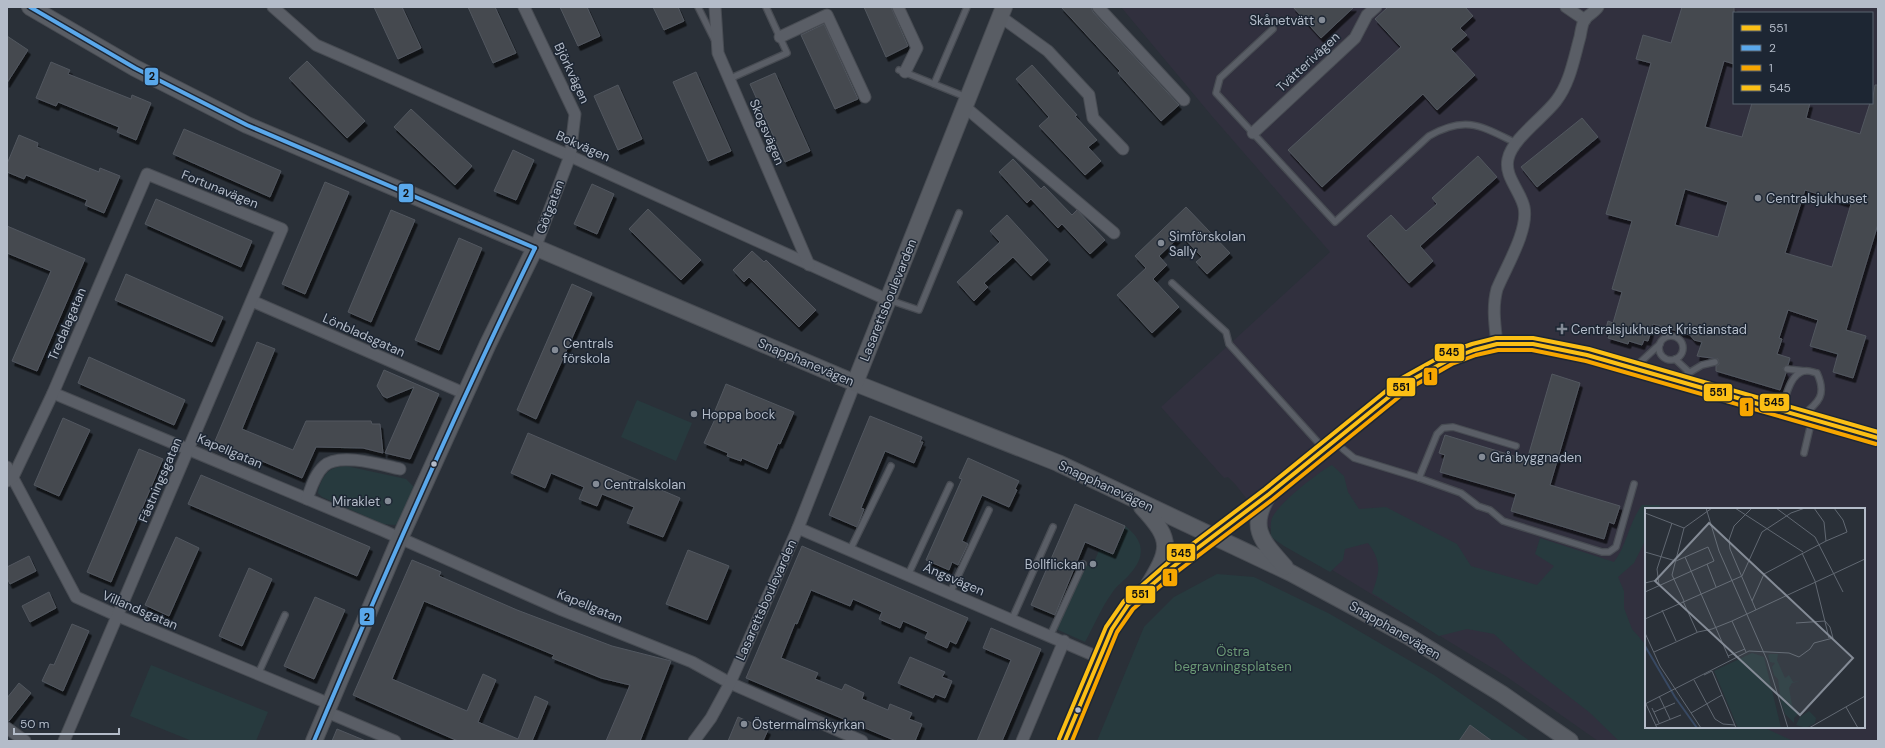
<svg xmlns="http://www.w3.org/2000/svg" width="1885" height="748" font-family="'DM Sans',sans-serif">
  <defs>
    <filter id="shadow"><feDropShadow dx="2.5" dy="4.5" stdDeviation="0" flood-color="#0009"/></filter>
  </defs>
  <rect width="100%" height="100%" fill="#2a3038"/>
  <path fill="#31303e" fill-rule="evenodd" d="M1121 7H1878V741H1598L1507 677 1275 535 1235 484 1228 477 1224 478 1161 407 1330 252 1211 115ZM1734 13H1872V103H1734ZM1646 509H1864V727H1646Z"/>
  <g fill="#273a3e">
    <path d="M637 400 692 423 676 461 621 437Z"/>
    <path d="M1332 465 1344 476 1348 492 1359 509 1386 507 1457 544 1471 566 1537 585 1554 566 1535 554 1540 538 1614 562C1627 545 1629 522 1642 505H1660L1659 509H1646V539L1634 563 1618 577 1624 591V608L1632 629 1646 645V727H1763L1793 741H1619L1589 712 1524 662 1494 634 1467 629 1439 636 1372 593C1380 572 1382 562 1368 543L1345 549 1343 560 1330 572 1284 546 1271 537C1271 531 1270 523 1272 518 1278 504 1318 472 1332 465Z"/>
    <path d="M346 466 406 479 413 486 415 492 402 520 395 525 383 524 322 497 318 493C318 488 320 485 322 480 328 469 334 467 346 466Z"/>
    <path d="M1125 526C1145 541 1146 557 1129 575 1124 581 1116 586 1112 593 1101 608 1094 626 1085 642L1054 628 1083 564 1092 567 1100 548 1113 554Z"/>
    <path d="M1217 574 1254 577 1330 614 1434 675 1530 741H1097L1144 627 1174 597Z"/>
    <path d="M151 665 268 712 256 741H192L130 716Z"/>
  </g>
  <g fill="#444950" stroke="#52575f" fill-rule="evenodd" filter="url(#shadow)">
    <path d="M374 7H402L421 48 398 59Z"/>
    <path d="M468 7H495L516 53 493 63Z"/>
    <path d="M560 7H587L600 36 578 46Z"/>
    <path d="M653 7H678L684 21 664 30Z"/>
    <path d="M864 7H891L908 46 886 57Z"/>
    <path d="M1061 7H1091L1093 12 1179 105 1161 121 1118 73 1120 71Z"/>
    <path d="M1293 7H1354L1321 38Z"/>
    <path d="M1388 7H1465L1473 16 1460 28 1467 35 1451 49 1475 75 1437 110 1423 94 1322 187 1288 150 1401 47 1375 19Z"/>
    <path d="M1682 7H1734V64L1724 61 1705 127 1742 137 1752 103H1810L1806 118 1860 134 1870 103H1872L1875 85H1878V224L1846 330 1866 336 1853 378 1833 372 1838 354 1810 346 1818 320 1788 310 1779 338 1782 339 1777 354 1790 358 1788 365 1783 368 1786 373 1780 390 1716 371V366L1719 364 1718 359 1697 356 1702 342 1694 340 1690 335 1653 324 1648 341 1644 340 1642 345 1629 341 1628 344 1608 338 1610 333 1605 332 1608 321 1613 323 1622 292 1612 289 1632 221 1606 214 1651 63 1636 59 1643 35 1671 43ZM1685 189 1728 202 1718 237 1675 225ZM1805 190 1851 204 1832 267 1785 253Z"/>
    <path d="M824 24 858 99 835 109 801 35Z"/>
    <path d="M7 36 28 50 7 83Z"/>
    <path d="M307 61 365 121 347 138 289 78Z"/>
    <path d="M51 62 70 70 68 74 131 99 132 95 151 103 136 140 117 132 119 127 58 102 56 106 36 98Z"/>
    <path d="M1032 65 1077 115 1075 116 1097 140 1088 147 1101 161 1085 175 1039 126 1049 117 1016 79Z"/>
    <path d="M696 72 731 151 708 161 673 82Z"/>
    <path d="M775 73 810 151 785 162 750 84Z"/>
    <path d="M618 85 642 139 618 150 594 96Z"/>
    <path d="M411 109 472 166 455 185 394 127Z"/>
    <path d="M1582 118 1598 137 1537 187 1521 167Z"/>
    <path d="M184 129 281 171 270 197 173 154Z"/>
    <path d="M19 135 38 143 37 147 99 172 100 168 120 176 104 213 85 205 87 200 26 175 24 179 7 172V164Z"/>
    <path d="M513 150 534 160 516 200 494 191Z"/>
    <path d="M1478 156 1497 177 1420 246 1433 261 1409 283 1367 236 1391 215 1406 231 1437 204 1432 198Z"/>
    <path d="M1013 159 1041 189 1044 186 1072 215 1077 210 1105 240 1090 254 1062 224 1058 228 1031 199 1027 203 999 172Z"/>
    <path d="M325 182 349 192 305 294 282 284Z"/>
    <path d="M592 184 614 194 597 234 574 224Z"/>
    <path d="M156 199 252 241 241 267 145 224Z"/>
    <path d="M1186 207 1230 253 1207 274 1196 262 1202 257 1181 235 1159 256 1167 265 1153 279 1179 307 1152 333 1117 295 1146 268 1135 256Z"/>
    <path d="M648 209 701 260 681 280 629 229Z"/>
    <path d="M391 210 415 220 371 322 348 312Z"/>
    <path d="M1007 215 1048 260 1031 276 1013 257 984 283 988 287 974 301 957 282 1000 242 990 231Z"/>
    <path d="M7 226 85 259 37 371 12 361 51 271 7 253Z"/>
    <path d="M459 238 482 248 439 350 415 340Z"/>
    <path d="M752 251 764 262 766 260 816 310 799 327 749 277 744 282 733 270Z"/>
    <path d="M126 274 223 317 212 342 115 300Z"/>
    <path d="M572 284 592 293 536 419 517 410Z"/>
    <path d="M257 342 275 349 242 429 293 450 306 421H371L372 424H380L383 453 363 448 316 447 302 478 215 441Z"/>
    <path d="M89 357 185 400 174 425 78 383Z"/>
    <path d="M384 370 439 394 410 459 385 453 414 387 387 398 383 396 377 386Z"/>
    <path d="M1552 374 1580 383 1550 485 1620 506 1614 524 1609 522 1604 539 1511 511 1516 494 1440 472 1445 455 1439 453 1445 435 1527 460Z"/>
    <path d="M726 384 794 412 780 444 778 443 767 469 742 458 741 461 727 456 728 453 704 443 715 419 712 418Z"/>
    <path d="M870 416 922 437 920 442H923L914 463 885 451 861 508 864 509 857 527 829 515Z"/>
    <path d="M63 418 90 430 59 496 34 485Z"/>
    <path d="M528 433 680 498 663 537 627 523 634 507 602 494 597 506 579 499 584 487 551 473 545 488 511 473Z"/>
    <path d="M139 449 163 459 111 582 87 572Z"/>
    <path d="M968 458 1019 481 1015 489 1017 490 1009 507 982 495 962 541 968 544 958 565 952 562 949 570 926 560 962 479 959 478Z"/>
    <path d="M201 475 370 547 357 576 188 504Z"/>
    <path d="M1075 504 1125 526 1113 554 1085 542 1055 615 1031 605Z"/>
    <path d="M176 537 199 548 169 616 145 605Z"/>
    <path d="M802 546 968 618 956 644 950 641 947 648 925 638 928 632 903 621 900 628 879 619 882 612 853 599 850 606 811 590 797 624 795 623 781 658 818 673 815 679 842 690 845 684 864 693 862 699 888 710 890 704 912 713 909 719 922 724 915 741H896L746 678Z"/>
    <path d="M688 550 729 566 707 620 666 604Z"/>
    <path d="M29 556 36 571 10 584 7 578V567Z"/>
    <path d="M412 560 441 572 439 576 517 610 612 646 671 661 640 741H606L630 685 601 678 552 658 554 655 424 601 392 679 467 711 483 674 496 680 478 722 518 739 535 696 548 702 532 741H458L353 695Z"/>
    <path d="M249 568 272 579 242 646 219 636Z"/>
    <path d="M49 592 56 608 30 622 22 606Z"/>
    <path d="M315 597 345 610 314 679 284 666Z"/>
    <path d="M72 624 89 631 63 691 42 681 50 664 54 665Z"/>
    <path d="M991 628 1041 649 1002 741H977L1011 660 983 648Z"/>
    <path d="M910 657 945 672 942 677 952 681 945 698 935 694 933 698 898 683Z"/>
    <path d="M19 683 31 693 9 721H7V698Z"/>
    <path d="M738 717 768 730 763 741H728Z"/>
    <path d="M1470 725 1492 741H1459Z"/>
    <path d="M337 729 366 741H332Z"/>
  </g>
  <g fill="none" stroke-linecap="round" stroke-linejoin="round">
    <defs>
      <g id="lane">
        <path d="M698 7 714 39"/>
        <path d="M1273 29 1220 78 1216 93 1335 222 1429 136C1466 115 1481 126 1516 143"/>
        <path d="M899 70 966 97"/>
        <path d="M729 79 787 53 766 7"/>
        <path d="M934 84 967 7"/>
        <path d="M1172 283 1226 332 1229 344 1324 449"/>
        <path d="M889 300 919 310 959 213"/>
        <circle cx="1671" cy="348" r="12"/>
        <path d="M1497 344H1522L1578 352 1878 438"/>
        <path d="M1675 359 1689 372"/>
        <path d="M1633 369 1660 344"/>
        <path d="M1787 369 1805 371"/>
        <path d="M1677 380 1702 365 1715 362"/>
        <path d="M1781 410C1786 398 1789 375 1804 371 1808 370 1813 372 1817 373 1827 395 1819 402 1802 416"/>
        <path d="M1343 449 1354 458 1419 478 1461 493 1478 506 1490 510 1503 521 1602 552H1609L1616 547 1634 484"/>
        <path d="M1804 453 1812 419"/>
        <path d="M1419 478 1437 434 1443 428 1453 427 1516 446"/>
        <path d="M850 550 891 466"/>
        <path d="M908 575 950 485"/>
        <path d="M950 593 989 510"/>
        <path d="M1012 619 1053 527"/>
        <path d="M1050 636 1083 564"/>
        <path d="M258 674 285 615"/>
      </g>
      <g id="street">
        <path d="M273 7 316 45 570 156 888 300"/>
        <path d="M524 7 575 114 570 156 535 248"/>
        <path d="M715 7 718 53 809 265"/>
        <path d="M898 7 917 48 905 72"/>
        <path d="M1098 7 1184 100"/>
        <path d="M1566 7 1585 20"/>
        <path d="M1001 17 1048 51 1089 95 1093 118 1123 149"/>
        <path d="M780 37 827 15 865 97"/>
        <path d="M965 107 1114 233"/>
        <path d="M1253 133 1355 38 1367 15 1376 7"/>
        <path d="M252 301 466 394"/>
        <path d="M53 393 384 531 562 610 692 662 730 683 862 741"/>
        <path d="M7 467 76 597 118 616 330 704"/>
        <path d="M7 481 13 477 53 393 147 174 282 229 64 741"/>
        <path d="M307 499C311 488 315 474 324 466 339 452 382 465 400 469"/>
        <path d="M798 528 1100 658"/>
        <path d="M327 712 395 741"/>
        <path d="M7 728 25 741"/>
        <path d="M694 741 711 718 730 683 798 528 855 383"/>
        <path d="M1022 741 1064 641"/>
        <path d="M1065 741 1112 629 1128 605 1174 566 1269 494 1406 383C1434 364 1464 354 1497 344 1495 326 1492 307 1497 289 1506 267 1529 230 1524 207 1520 190 1504 176 1508 159 1512 139 1543 118 1556 101 1570 83 1574 58 1580 37 1581 32 1582 23 1585 19 1589 14 1595 12 1598 7"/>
      </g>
      <g id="secondary">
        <path d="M30 7 135 68 247 125 855 383 1058 463 1291 573 1408 636 1502 694 1570 741"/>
        <path d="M855 383 1004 7"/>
        <path d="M1269 494C1247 528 1263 542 1285 567"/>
        <path d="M1142 507C1174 541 1170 550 1147 588"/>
        <path d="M314 741 400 538 488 344 535 248"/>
      </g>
    </defs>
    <use href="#lane" stroke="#484c53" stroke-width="8"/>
    <use href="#street" stroke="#484c53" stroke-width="13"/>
    <use href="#secondary" stroke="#484c53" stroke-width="18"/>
    <use href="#lane" stroke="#5a5e66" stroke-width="5.5"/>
    <use href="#street" stroke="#5a5e66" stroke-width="11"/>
    <use href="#secondary" stroke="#595d64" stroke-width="16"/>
    <defs>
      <path id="bus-1" d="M1065 741 1112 629 1128 605 1174 566 1269 494 1406 383 1450 359 1474 350 1497 344H1533L1587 355 1878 438"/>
      <g id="bus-2">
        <path d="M30 7 135 68 247 125 535 248"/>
        <path d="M314 741C384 575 456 410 535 248"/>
      </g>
      <path id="bus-3" d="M1072 741 1117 632 1133 609 1178 571 1273 499 1410 388 1452 364 1476 355 1498 350H1532L1586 361 1876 444"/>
      <path id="bus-4" d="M1059 739 1106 627 1124 601 1170 561 1265 489 1402 378 1447 353 1472 344 1496 338H1533L1589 349 1878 432"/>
    </defs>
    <use href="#bus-1" stroke="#1d2633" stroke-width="7"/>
    <use href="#bus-2" stroke="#1d2633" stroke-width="7"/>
    <use href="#bus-3" stroke="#1d2633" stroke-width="7"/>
    <use href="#bus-4" stroke="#1d2633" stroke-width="7"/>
    <use href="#bus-1" stroke="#fbbf15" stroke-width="4"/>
    <use href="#bus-2" stroke="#5aa8eb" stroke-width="4"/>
    <use href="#bus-3" stroke="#f7a600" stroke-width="4"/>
    <use href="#bus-4" stroke="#fbbf15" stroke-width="4"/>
  </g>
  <g fill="#848b96" stroke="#1d2633" stroke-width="1.5">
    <circle cx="1322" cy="20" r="4"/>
    <circle cx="1758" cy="198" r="4"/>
    <circle cx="1161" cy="243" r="4"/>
    <path d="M1560 323h4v4h4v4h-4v4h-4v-4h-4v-4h4z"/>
    <circle cx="555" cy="350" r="4"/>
    <circle cx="694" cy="414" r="4"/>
    <circle cx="1482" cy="457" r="4"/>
    <circle cx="596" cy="484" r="4"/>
    <circle cx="388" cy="501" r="4"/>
    <circle cx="1093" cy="564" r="4"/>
    <circle cx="744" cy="724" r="4"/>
  </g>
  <g fill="#b4bcc9" stroke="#1d2633" stroke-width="1.5">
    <circle cx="434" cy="464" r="3.5"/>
    <circle cx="1078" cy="710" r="3.5"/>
  </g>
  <g text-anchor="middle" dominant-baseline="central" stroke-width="3" stroke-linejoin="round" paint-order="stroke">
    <g font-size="13" fill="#b4bcc9" stroke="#1d2633" text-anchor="start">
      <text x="1314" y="20" text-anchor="end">Skånetvätt</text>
      <text x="1766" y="198">Centralsjukhuset</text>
      <text x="1169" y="236">Simförskolan<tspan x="1169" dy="15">Sally</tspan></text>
      <text x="1571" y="329">Centralsjukhuset Kristianstad</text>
      <text x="563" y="343">Centrals<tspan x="563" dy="15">förskola</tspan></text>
      <text x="702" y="414">Hoppa bock</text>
      <text x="1490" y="457">Grå byggnaden</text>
      <text x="604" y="484">Centralskolan</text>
      <text x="380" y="501" text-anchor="end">Miraklet</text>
      <text x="1085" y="564" text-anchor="end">Bollflickan</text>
      <text x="752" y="724">Östermalmskyrkan</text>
    </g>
    <g font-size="13" fill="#b4bcc9" stroke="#1d2633">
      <text transform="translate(1308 62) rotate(-43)">Tvätterivägen</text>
      <text transform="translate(572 73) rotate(65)">Björkvägen</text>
      <text transform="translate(767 132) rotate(67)">Skogsvägen</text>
      <text transform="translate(583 146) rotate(24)">Bokvägen</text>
      <text transform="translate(220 189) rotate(22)">Fortunavägen</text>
      <text transform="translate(550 207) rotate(-69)">Götgatan</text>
      <text transform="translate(888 300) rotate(-68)">Lasarettsboulevarden</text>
      <text transform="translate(67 324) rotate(-67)">Tredalagatan</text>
      <text transform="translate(364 335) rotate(24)">Lönbladsgatan</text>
      <text transform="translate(806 362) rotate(23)">Snapphanevägen</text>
      <text transform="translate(230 451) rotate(23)">Kapellgatan</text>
      <text transform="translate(160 480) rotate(-67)">Fästningsgatan</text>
      <text transform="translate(1106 486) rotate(25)">Snapphanevägen</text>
      <text transform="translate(954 579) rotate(23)">Ängsvägen</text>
      <text transform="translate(766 600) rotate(-66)">Lasarettsboulevarden</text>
      <text transform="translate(590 606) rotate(22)">Kapellgatan</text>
      <text transform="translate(140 610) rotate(23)">Villandsgatan</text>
      <text transform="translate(1395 630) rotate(30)">Snapphanevägen</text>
    </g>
    <g font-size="13" fill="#6b9a76" stroke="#1d2633">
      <text x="1233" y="651">Östra<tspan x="1233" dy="15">begravningsplatsen</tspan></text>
    </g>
  </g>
  <g transform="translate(1645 508)">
    <rect width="220" height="220" fill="#2a3038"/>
    <path d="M107 145 119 149 136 220H93L69 163ZM125 146H133L132 152 140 170 144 167 148 174 155 173 147 175 144 180 147 197 153 206 149 210V215L140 206 136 194 133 171 129 167 127 159 130 155 125 154 123 147ZM164 203 171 210 170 215 161 220 151 217 155 209Z" fill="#273a3e"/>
    <path fill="none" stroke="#384963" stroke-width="2" d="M0 138 30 189 52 220"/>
    <path fill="none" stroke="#616872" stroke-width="1" d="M61 0 74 43 122 152 143 220M90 0 158 44M107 0 89 18 84 32 85 41 111 102M131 0 170 29 198 84M169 0 179 14 181 33M0 5 39 20M39 20 67 0M0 44 31 53 63 39 69 53 0 84M157 45 170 73 184 130M40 49 84 150M62 56 71 79M0 75 12 72M14 77 12 61 27 15M38 93 52 124M39 93 27 67 39 20M107 93 119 66 181 33 202 24 198 12 189 0M17 102 31 133M0 111 97 68 117 24 146 5 160 0M87 113 101 144M151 115 180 113M0 125 15 158 56 220M9 144 53 124 67 121 87 113 220 51M83 148 100 141M59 167 67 163 91 220M49 172 70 211 78 216 90 217M14 188 25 211M0 196 104 143 144 145 154 149 165 141 169 135 188 130 185 119 180 113M1 196 12 220M201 199 213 220M7 200 14 215M9 204 30 195M46 205 77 187M11 217 36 207M164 220 220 188"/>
    <path fill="#848b96" fill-opacity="0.15" stroke="#848b96" stroke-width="2" d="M64 15 208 150 155 207 10 73Z"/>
    <rect width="220" height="220" fill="none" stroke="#b4bcc9" stroke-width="2"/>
  </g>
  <g stroke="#1d2633" stroke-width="1.5">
    <rect x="144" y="67" width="15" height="19" rx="4" fill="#5aa8eb"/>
    <rect x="398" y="183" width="16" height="20" rx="4" fill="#5aa8eb"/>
    <rect x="1434" y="343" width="31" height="19" rx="4" fill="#fbbf15"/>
    <rect x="1423" y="367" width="15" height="19" rx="4" fill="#f7a600"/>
    <rect x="1386" y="377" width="30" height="20" rx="4" fill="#fbbf15"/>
    <rect x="1703" y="383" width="30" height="19" rx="4" fill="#fbbf15"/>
    <rect x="1759" y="393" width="31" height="19" rx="4" fill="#fbbf15"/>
    <rect x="1739" y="397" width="15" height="20" rx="4" fill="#f7a600"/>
    <rect x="1166" y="543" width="30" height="19" rx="4" fill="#fbbf15"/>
    <rect x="1162" y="568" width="16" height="19" rx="4" fill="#f7a600"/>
    <rect x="1125" y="585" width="31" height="19" rx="4" fill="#fbbf15"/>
    <rect x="359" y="607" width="16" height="19" rx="4" fill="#5aa8eb"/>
  </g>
  <g font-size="11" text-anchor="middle" font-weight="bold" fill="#111">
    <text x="152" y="80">2</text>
    <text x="406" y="197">2</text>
    <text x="1449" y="356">545</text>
    <text x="1430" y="380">1</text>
    <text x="1401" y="391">551</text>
    <text x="1718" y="396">551</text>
    <text x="1774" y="406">545</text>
    <text x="1747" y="411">1</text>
    <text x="1181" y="557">545</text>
    <text x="1170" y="581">1</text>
    <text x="1140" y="598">551</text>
    <text x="367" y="621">2</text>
  </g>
  <rect width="1885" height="748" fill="none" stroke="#b4bcc9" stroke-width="16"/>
  <rect x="1733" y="12" width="140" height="92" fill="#1d2633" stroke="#59626f"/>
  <rect x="1741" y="25" width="20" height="6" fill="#fbbf15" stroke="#59626f"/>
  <text x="1769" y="32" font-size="12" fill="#b4bcc9">551</text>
  <rect x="1741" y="45" width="20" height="6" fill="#5aa8eb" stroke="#59626f"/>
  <text x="1769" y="52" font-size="12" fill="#b4bcc9">2</text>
  <rect x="1741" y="65" width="20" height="6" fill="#f7a600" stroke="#59626f"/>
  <text x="1769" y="72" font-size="12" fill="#b4bcc9">1</text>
  <rect x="1741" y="85" width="20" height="6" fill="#fbbf15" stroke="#59626f"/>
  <text x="1769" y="92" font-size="12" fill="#b4bcc9">545</text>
  <path d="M14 728v6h105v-6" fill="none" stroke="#b4bcc9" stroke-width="2"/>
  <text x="20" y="728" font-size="12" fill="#b4bcc9" stroke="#1d2633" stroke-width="3" paint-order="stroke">50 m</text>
</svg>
